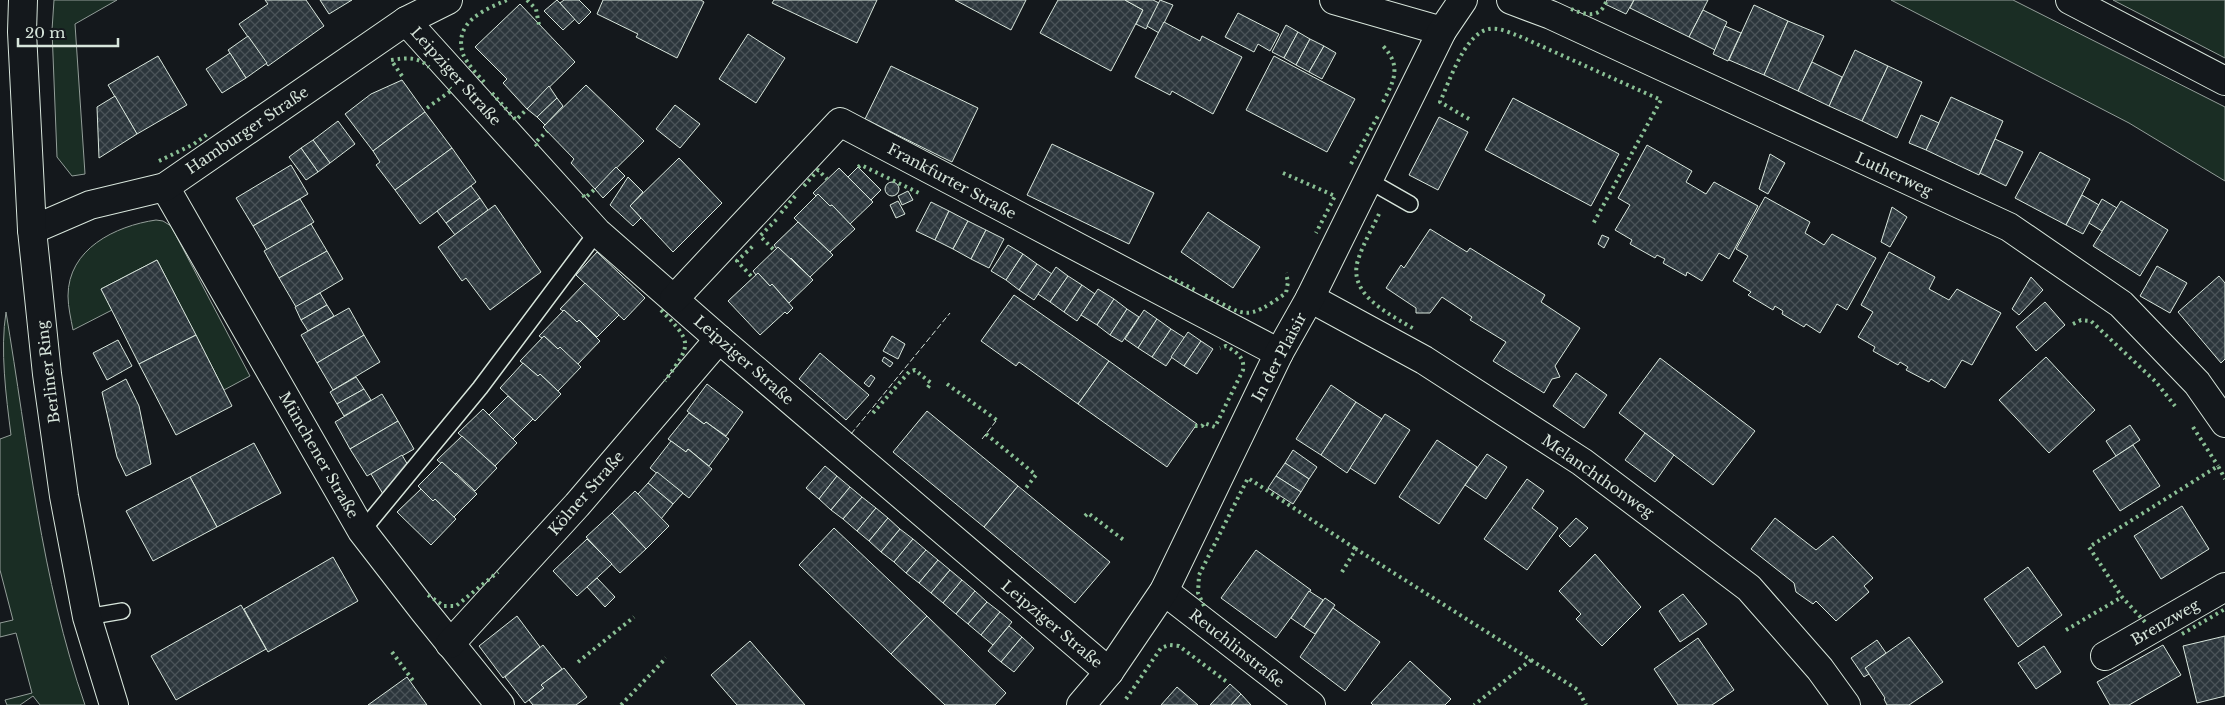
<svg xmlns="http://www.w3.org/2000/svg" width="2225" height="705" font-family="'Libre Baskerville',serif">
  <defs>
    <pattern id="building-cross-hatch" width="8" height="8" patternUnits="userSpaceOnUse" patternTransform="scale(1.25)"><rect width="8" height="8" fill="#2c363c"/><path d="M0 0l8 8M0 8l8-8" fill="none" stroke="#4a5358"/></pattern>
  </defs>
  <rect width="100%" height="100%" fill="#14181c"/>
  <g fill="#1a2d24" stroke="#939e99">
    <path d="M54 0H117L75 24 85 174 72 176 57 157 52 30Z"/>
    <path d="M1891 0H2013L2225 107V181L2129 123Z"/>
    <path d="M2113 0H2225V58Z"/>
    <path d="M156 220 163 221 171 226 250 376 224 390 157 260 101 289 112 310 73 330C71 319 68 307 68 296 68 249 115 226 156 220Z"/>
    <path d="M6 312C28 444 41 579 85 705H40L33 696 20 705H7L5 700 32 693 16 633 0 637V623L13 620 0 570V439L11 435C6 396 0 350 6 312Z"/>
  </g>
  <g fill="url(#building-cross-hatch)" stroke="#d8e6dc">
    <path d="M265 0H306L324 26 268 66 239 24 268 4Z"/>
    <path d="M320 0H352L329 14Z"/>
    <path d="M557 0 575 19 563 30 544 11Z"/>
    <path d="M564 0H579L591 12 579 24 560 3Z"/>
    <path d="M603 0H701L704 2 677 58 636 37 638 34 597 14Z"/>
    <path d="M774 0H877L857 43 772 3Z"/>
    <path d="M955 0H1026L1011 30Z"/>
    <path d="M1058 0H1125L1143 10 1111 71 1040 33Z"/>
    <path d="M1125 0H1153L1159 3 1146 29 1136 24 1143 10Z"/>
    <path d="M1160 0 1173 5 1159 33 1147 26Z"/>
    <path d="M1607 0H1634L1626 14 1605 4Z"/>
    <path d="M1634 0H1708L1689 37 1630 8Z"/>
    <path d="M520 4 575 62 527 109 503 83 507 79 475 47Z"/>
    <path d="M1754 5 1788 21 1764 75 1729 60Z"/>
    <path d="M1703 10 1727 22 1715 50 1689 37Z"/>
    <path d="M1238 13 1279 34 1270 51 1258 44 1254 52 1225 37Z"/>
    <path d="M1788 21 1824 36 1798 91 1764 75Z"/>
    <path d="M1164 22 1200 41 1202 36 1242 57 1213 114 1172 91 1170 95 1135 77Z"/>
    <path d="M1286 25 1298 32 1284 58 1272 52Z"/>
    <path d="M1725 26 1741 33 1728 61 1713 54Z"/>
    <path d="M1298 32 1310 39 1296 65 1284 58Z"/>
    <path d="M748 34 785 58 756 103 719 79Z"/>
    <path d="M248 36 267 63 246 78 228 50Z"/>
    <path d="M1310 39 1324 46 1309 72 1296 65Z"/>
    <path d="M1324 46 1336 53 1322 79 1309 72Z"/>
    <path d="M1855 50 1888 66 1862 121 1829 106Z"/>
    <path d="M230 53 246 78 222 93 206 69Z"/>
    <path d="M158 56 187 105 137 134 108 85Z"/>
    <path d="M1274 56 1355 99 1327 152 1246 110Z"/>
    <path d="M1812 62 1842 77 1829 106 1798 91Z"/>
    <path d="M891 66 978 108 952 162 865 119Z"/>
    <path d="M1888 66 1922 82 1897 138 1862 121Z"/>
    <path d="M402 80 425 112 373 151 345 114 371 94Z"/>
    <path d="M586 85 644 141 595 189 571 163 574 159 543 127Z"/>
    <path d="M549 86 557 98 537 117 527 109Z"/>
    <path d="M115 96 137 134 99 158 97 107Z"/>
    <path d="M1951 97 2003 121 1979 175 1926 150Z"/>
    <path d="M557 98 563 106 545 125 537 117Z"/>
    <path d="M1513 98 1619 154 1591 206 1485 150Z"/>
    <path d="M675 105 700 124 680 148 656 129Z"/>
    <path d="M425 112 452 148 395 190 376 165 380 162 373 151Z"/>
    <path d="M1921 115 1939 123 1926 150 1909 143Z"/>
    <path d="M1439 117 1468 132 1438 190 1409 175Z"/>
    <path d="M338 121 355 144 330 163 313 140Z"/>
    <path d="M1995 139 2023 152 2006 186 1980 173Z"/>
    <path d="M313 140 330 163 318 172 301 148Z"/>
    <path d="M1052 144 1154 193 1129 244 1027 195Z"/>
    <path d="M1647 145 1692 171 1686 182 1706 194 1714 182 1758 206 1729 259 1719 253 1702 281 1687 272 1686 276 1663 263 1665 259 1657 255 1655 258 1630 244 1632 240 1615 230 1630 205 1618 198Z"/>
    <path d="M301 148 318 172 306 180 289 157Z"/>
    <path d="M452 148 476 182 420 224 395 190Z"/>
    <path d="M2040 152 2090 179 2066 225 2015 198Z"/>
    <path d="M1770 154 1785 163 1768 194 1759 189Z"/>
    <path d="M679 158 722 203 673 252 630 206Z"/>
    <path d="M291 165 308 194 253 226 236 198Z"/>
    <path d="M616 167 625 176 603 198 595 189Z"/>
    <path d="M858 167 881 190 871 200 848 177Z"/>
    <path d="M839 168 873 202 850 224 832 205 830 206 818 194 816 196 813 193Z"/>
    <path d="M628 177 643 192 630 206 641 218 633 226 610 205Z"/>
    <circle cx="892" cy="189" r="7"/>
    <path d="M471 186 480 198 446 223 437 211Z"/>
    <path d="M908 191 913 200 902 205 898 196Z"/>
    <path d="M818 194 830 206 832 205 855 229 830 252 794 218Z"/>
    <path d="M2082 195 2099 205 2083 234 2066 225Z"/>
    <path d="M1765 197 1810 222 1805 233 1824 245 1832 234 1876 258 1847 310 1837 304 1820 333 1806 324 1804 327 1782 314 1783 311 1775 306 1773 310 1748 295 1751 292 1733 281 1748 256 1736 249Z"/>
    <path d="M480 198 488 210 455 235 446 223Z"/>
    <path d="M300 199 314 222 267 250 253 226Z"/>
    <path d="M2102 199 2117 208 2102 231 2089 223Z"/>
    <path d="M898 201 905 214 896 218 890 205Z"/>
    <path d="M2121 201 2168 230 2140 276 2093 246Z"/>
    <path d="M931 202 949 211 935 240 916 231Z"/>
    <path d="M495 205 541 272 490 310 466 278 462 281 438 247Z"/>
    <path d="M1892 207 1907 217 1890 247 1881 242Z"/>
    <path d="M949 211 968 221 953 249 935 240Z"/>
    <path d="M1208 212 1260 247 1233 288 1181 252Z"/>
    <path d="M968 221 986 230 971 259 953 249Z"/>
    <path d="M798 222 833 255 810 277 791 258 790 259 778 247 777 249 774 245Z"/>
    <path d="M311 224 327 251 279 278 264 251Z"/>
    <path d="M1430 229 1467 252 1470 248 1545 295 1541 302 1580 328 1555 366 1560 377 1552 379 1544 393 1493 361 1506 342 1470 320 1472 317 1442 297 1430 313H1416V308L1386 288 1401 265 1404 268Z"/>
    <path d="M986 230 1004 239 989 268 971 259Z"/>
    <path d="M1602 235 1609 238 1604 248 1598 244Z"/>
    <path d="M1008 245 1023 254 1006 280 991 271Z"/>
    <path d="M778 247 813 280 789 303 772 284 770 286 758 273 756 275 753 271Z"/>
    <path d="M327 251 343 279 296 307 279 278Z"/>
    <path d="M597 252 645 298 624 320 576 275Z"/>
    <path d="M1889 252 1935 277 1929 289 1949 300 1957 289 2001 313 1972 365 1962 360 1945 388 1931 379 1929 382 1906 370 1908 367 1900 362 1898 365 1873 351 1875 347 1858 337 1873 312 1861 305Z"/>
    <path d="M1023 254 1037 264 1019 290 1006 280Z"/>
    <path d="M157 260 196 335 139 364 101 289Z"/>
    <path d="M1037 264 1052 274 1034 300 1019 290Z"/>
    <path d="M2157 266 2187 283 2170 313 2140 296Z"/>
    <path d="M1056 267 1068 276 1050 302 1038 294Z"/>
    <path d="M758 273 770 286 772 284 793 308 787 314 785 312 760 335 728 301Z"/>
    <path d="M1068 276 1082 285 1064 312 1050 302Z"/>
    <path d="M2219 276 2225 283V359L2221 363 2178 312Z"/>
    <path d="M2031 277 2043 290 2019 315 2012 309Z"/>
    <path d="M585 283 619 315 597 337 579 320 577 322 564 310 563 311 560 309Z"/>
    <path d="M1082 285 1095 294 1077 321 1064 312Z"/>
    <path d="M1098 289 1114 299 1097 325 1081 315Z"/>
    <path d="M320 293 327 305 301 320 295 307Z"/>
    <path d="M1014 295 1109 361 1078 404 1019 362 1016 366 981 341Z"/>
    <path d="M1114 299 1127 309 1110 335 1097 325Z"/>
    <path d="M2045 302 2065 325 2036 351 2016 327Z"/>
    <path d="M327 305 334 316 308 331 301 320Z"/>
    <path d="M349 308 364 335 317 363 301 335Z"/>
    <path d="M1127 309 1139 317 1122 342 1110 335Z"/>
    <path d="M564 310 577 322 579 320 600 341 577 365 560 347 558 349 544 336 542 338 539 336Z"/>
    <path d="M1144 310 1157 319 1138 348 1125 339Z"/>
    <path d="M1157 319 1171 329 1152 357 1138 348Z"/>
    <path d="M1171 329 1185 338 1166 366 1152 357Z"/>
    <path d="M1188 332 1201 341 1184 366 1171 357Z"/>
    <path d="M196 335 232 406 176 435 139 364Z"/>
    <path d="M364 335 380 362 333 390 317 363Z"/>
    <path d="M544 336 558 349 560 347 581 367 558 391 540 374 538 376 520 361Z"/>
    <path d="M892 336 905 344 898 359 883 351Z"/>
    <path d="M118 340 132 366 107 380 93 353Z"/>
    <path d="M1201 341 1213 349 1197 374 1184 366Z"/>
    <path d="M820 353 869 395 846 420 799 379Z"/>
    <path d="M884 357 893 363 890 367 882 361Z"/>
    <path d="M2046 357 2095 410 2049 453 1999 400Z"/>
    <path d="M1660 358 1755 431 1713 485 1619 413Z"/>
    <path d="M1109 361 1197 424 1167 467 1078 404Z"/>
    <path d="M523 363 538 376 540 374 561 394 535 421 500 388Z"/>
    <path d="M1576 373 1607 395 1584 428 1553 406Z"/>
    <path d="M871 375 875 378 869 387 864 383Z"/>
    <path d="M356 377 364 389 337 404 330 392Z"/>
    <path d="M126 379 139 406 151 464 126 476 117 457 102 392Z"/>
    <path d="M707 384 743 412 726 436 706 422 704 424 687 411Z"/>
    <path d="M1331 385 1356 402 1321 455 1296 439Z"/>
    <path d="M364 389 371 400 344 416 337 404Z"/>
    <path d="M382 394 398 421 350 449 335 422Z"/>
    <path d="M508 396 533 419 513 439 489 415Z"/>
    <path d="M1356 402 1382 419 1347 473 1321 455Z"/>
    <path d="M483 409 517 443 495 466 458 433Z"/>
    <path d="M927 411 1018 486 984 527 893 452Z"/>
    <path d="M689 413 704 424 706 422 729 439 709 466 688 449 686 452 668 439Z"/>
    <path d="M1385 414 1410 430 1375 484 1350 468Z"/>
    <path d="M398 421 414 449 367 476 350 449Z"/>
    <path d="M2130 425 2140 440 2116 456 2106 441Z"/>
    <path d="M1645 433 1674 455 1655 482 1625 460Z"/>
    <path d="M462 436 497 468 475 491 456 473 455 475 437 460Z"/>
    <path d="M1437 440 1477 467 1439 524 1399 497Z"/>
    <path d="M671 441 686 452 688 449 712 469 689 498 650 468Z"/>
    <path d="M254 443 281 493 217 527 190 477Z"/>
    <path d="M2133 445 2160 486 2120 511 2093 471Z"/>
    <path d="M1293 450 1317 467 1309 479 1285 463Z"/>
    <path d="M1487 454 1507 467 1486 499 1465 485Z"/>
    <path d="M402 455 409 467 383 494 371 474Z"/>
    <path d="M442 462 477 494 454 517 435 499 433 501 418 486Z"/>
    <path d="M1285 463 1309 479 1301 492 1276 476Z"/>
    <path d="M825 466 837 476 819 499 806 488Z"/>
    <path d="M657 472 683 493 673 504 648 483Z"/>
    <path d="M837 476 850 487 831 510 819 499Z"/>
    <path d="M1276 476 1301 492 1293 504 1268 488Z"/>
    <path d="M190 477 217 527 153 561 126 511Z"/>
    <path d="M1527 479 1544 491 1532 508 1558 528 1527 570 1484 539Z"/>
    <path d="M648 483 673 504 661 519 638 494Z"/>
    <path d="M1018 486 1110 562 1075 603 984 527Z"/>
    <path d="M850 487 862 497 843 519 831 510Z"/>
    <path d="M421 489 433 501 435 499 456 519 431 545 397 512Z"/>
    <path d="M635 491 669 526 646 549 612 513Z"/>
    <path d="M862 497 876 508 857 531 843 519Z"/>
    <path d="M2182 506 2209 549 2161 579 2134 536Z"/>
    <path d="M876 508 888 518 869 541 857 531Z"/>
    <path d="M612 513 646 549 620 573 586 537Z"/>
    <path d="M888 518 900 529 881 552 869 541Z"/>
    <path d="M1576 518 1588 528 1570 547 1559 536Z"/>
    <path d="M1775 518 1816 550 1833 536 1873 578 1864 586 1869 592 1836 621 1816 601 1813 604 1796 592 1794 583 1751 549Z"/>
    <path d="M834 528 927 616 891 654 799 565Z"/>
    <path d="M900 529 913 539 894 562 881 552Z"/>
    <path d="M587 539 612 564 577 596 553 571Z"/>
    <path d="M913 539 926 550 906 573 894 562Z"/>
    <path d="M926 550 938 560 919 583 906 573Z"/>
    <path d="M1256 550 1311 590 1276 638 1221 598Z"/>
    <path d="M1595 554 1641 607 1602 646 1576 619 1581 614 1559 591Z"/>
    <path d="M333 557 358 601 268 652 244 609Z"/>
    <path d="M938 560 950 570 931 593 919 583Z"/>
    <path d="M2028 567 2062 615 2018 647 1984 599Z"/>
    <path d="M950 570 962 580 943 603 931 593Z"/>
    <path d="M597 578 615 597 605 607 587 587Z"/>
    <path d="M962 580 975 591 956 614 943 603Z"/>
    <path d="M975 591 987 602 968 624 956 614Z"/>
    <path d="M1309 591 1323 600 1304 627 1291 618Z"/>
    <path d="M1683 594 1707 624 1680 642 1659 611Z"/>
    <path d="M1325 598 1335 605 1315 634 1304 627Z"/>
    <path d="M987 602 1000 612 981 635 968 624Z"/>
    <path d="M241 605 266 649 176 700 151 656Z"/>
    <path d="M1333 608 1380 642 1345 691 1300 657Z"/>
    <path d="M1000 612 1012 622 993 645 981 635Z"/>
    <path d="M517 616 540 647 503 678 479 646Z"/>
    <path d="M927 616 1006 693 995 705H945L891 654Z"/>
    <path d="M1009 626 1022 637 1001 662 988 651Z"/>
    <path d="M2225 636V696L2197 703 2183 646Z"/>
    <path d="M1022 637 1034 648 1014 672 1001 662Z"/>
    <path d="M1909 637 1943 682 1909 705H1887L1884 699 1885 698 1865 668Z"/>
    <path d="M1698 638 1734 690 1712 705H1678L1654 669Z"/>
    <path d="M1877 640 1886 653 1865 668 1869 674 1864 677 1851 658Z"/>
    <path d="M750 641 805 705H737L711 675Z"/>
    <path d="M543 645 562 669 541 685 544 688 525 703 505 677Z"/>
    <path d="M2163 645 2181 675 2129 705H2110L2097 682Z"/>
    <path d="M2044 646 2061 672 2036 689 2018 663Z"/>
    <path d="M1410 661 1451 699 1445 705H1373L1371 703Z"/>
    <path d="M564 668 587 697 576 705H533L529 700 544 688 541 685Z"/>
    <path d="M407 677 427 705H368Z"/>
    <path d="M1230 684 1241 694 1231 705H1210Z"/>
    <path d="M1177 687 1198 705H1161Z"/>
    <path d="M1241 694 1251 705H1231Z"/>
  </g>
  <g fill="none" stroke-linecap="round" stroke-linejoin="round">
    <defs>
      <g id="service">
        <path d="M1368 180 1410 204"/>
        <path d="M362 531 480 388 597 232"/>
        <path d="M87 617 122 611"/>
      </g>
      <g id="minor">
        <path d="M1334 0 1442 31"/>
        <path d="M1511 0 1551 15 2009 227 2121 304 2197 383 2225 423"/>
        <path d="M2070 0 2225 81"/>
        <path d="M406 21 597 232 719 339 1109 672"/>
        <path d="M165 187 362 531 424 611 500 705"/>
        <path d="M32 230 90 205 165 187 406 21 448 0"/>
        <path d="M1310 298 1424 360 1582 462 1679 535 1749 588 1820 669 1846 705"/>
        <path d="M674 299 840 122 1279 353"/>
        <path d="M1164 591 1311 705"/>
        <path d="M450 644 577 505 719 339"/>
        <path d="M2105 656 2225 587"/>
        <path d="M1081 705 1109 672 1164 591 1279 353 1310 298 1442 31 1463 0"/>
      </g>
      <path id="tertiary" d="M23 0 22 32 32 230 47 374 64 496 87 617 114 705"/>
    </defs>
    <use href="#service" stroke="#d8e6dc" stroke-width="18"/>
    <use href="#minor" stroke="#d8e6dc" stroke-width="30"/>
    <use href="#tertiary" stroke="#d8e6dc" stroke-width="30"/>
    <use href="#service" stroke="#14181c" stroke-width="15"/>
    <use href="#minor" stroke="#14181c" stroke-width="28"/>
    <use href="#tertiary" stroke="#14181c" stroke-width="28"/>
    <g stroke="#8ac095" stroke-width="4" stroke-dasharray="2.5 4" stroke-linecap="butt">
      <path d="M527 0 536 9 539 25"/>
      <path d="M1571 9C1584 14 1599 20 1606 2"/>
      <path d="M402 76 391 60C406 58 417 56 429 67"/>
      <path d="M484 82C477 74 467 64 463 54 453 22 484 10 507 0"/>
      <path d="M492 93 516 120 527 109"/>
      <path d="M1383 102C1394 81 1402 66 1383 46"/>
      <path d="M427 108 452 90 450 88"/>
      <path d="M1469 119 1440 102C1449 82 1465 33 1489 29 1499 27 1510 33 1519 36L1661 100 1593 224"/>
      <path d="M537 146 535 143 547 131"/>
      <path d="M159 161 194 144 209 133"/>
      <path d="M1351 164 1378 116"/>
      <path d="M858 167 861 165 921 194"/>
      <path d="M1283 173 1335 196 1316 233"/>
      <path d="M804 186 818 170 827 179"/>
      <path d="M583 195 585 198 595 189"/>
      <path d="M781 213 796 195"/>
      <path d="M1379 214C1372 229 1363 244 1358 260 1347 295 1390 314 1414 329"/>
      <path d="M773 249 760 236 777 219"/>
      <path d="M751 276 737 261 754 245"/>
      <path d="M1169 277 1197 291"/>
      <path d="M1205 295C1247 316 1245 322 1286 293L1288 282 1286 273"/>
      <path d="M661 310C694 344 691 344 665 381"/>
      <path d="M2073 324 2081 320 2091 321 2156 382 2175 406"/>
      <path d="M947 384 998 421"/>
      <path d="M873 413 909 372 915 370 931 383 926 390"/>
      <path d="M1195 426H1202L1204 423 1215 427 1243 370C1245 357 1236 352 1226 346L1220 348"/>
      <path d="M2193 427 2218 466"/>
      <path d="M986 434 1036 475 1025 489"/>
      <path d="M1085 516 1088 513 1125 541"/>
      <path d="M1342 572 1356 549 1531 660 1474 705"/>
      <path d="M428 595 444 606H456L498 572"/>
      <path d="M1204 606 1198 593 1199 575 1248 478 1356 549"/>
      <path d="M2145 622 2122 597 2089 547 2218 466 2225 479"/>
      <path d="M2066 630 2122 597"/>
      <path d="M2182 634 2225 609"/>
      <path d="M392 652 414 682"/>
      <path d="M1531 660 1578 690 1586 705"/>
      <path d="M578 662 634 617"/>
      <path d="M1126 699 1161 648 1169 645 1179 646 1227 682"/>
      <path d="M621 705 666 658"/>
    </g>
    <g stroke="#d8e6dc" stroke-width="1" stroke-dasharray="6 2.5" stroke-linecap="butt">
      <path d="M851 434 950 313"/>
      <path d="M982 439 996 421"/>
    </g>
  </g>
  <g text-anchor="middle" dominant-baseline="central" stroke-width="4" stroke-linejoin="round" paint-order="stroke">
    <g font-size="15" fill="#d8e6dc" stroke="#14181c">
      <text transform="translate(456 76) rotate(48)">Leipziger Straße</text>
      <text transform="translate(247 130) rotate(-34)">Hamburger Straße</text>
      <text transform="translate(1894 174) rotate(25)">Lutherweg</text>
      <text transform="translate(952 181) rotate(28)">Frankfurter Straße</text>
      <text transform="translate(1279 357) rotate(-62)">In der Plaisir</text>
      <text transform="translate(744 360) rotate(41)">Leipziger Straße</text>
      <text transform="translate(48 372) rotate(-97)">Berliner Ring</text>
      <text transform="translate(319 455) rotate(60)">Münchener Straße</text>
      <text transform="translate(1598 476) rotate(35)">Melanchthonweg</text>
      <text transform="translate(586 493) rotate(-49)">Kölner Straße</text>
      <text transform="translate(2165 622) rotate(-30)">Brenzweg</text>
      <text transform="translate(1052 624) rotate(40)">Leipziger Straße</text>
      <text transform="translate(1237 648) rotate(38)">Reuchlinstraße</text>
    </g>
  </g>
  <path d="M18 38v8h100v-8" fill="none" stroke="#d8e6dc" stroke-width="2.5"/>
  <text x="25" y="38" font-size="15" fill="#d8e6dc" stroke="#14181c" stroke-width="4" paint-order="stroke">20 m</text>
</svg>
